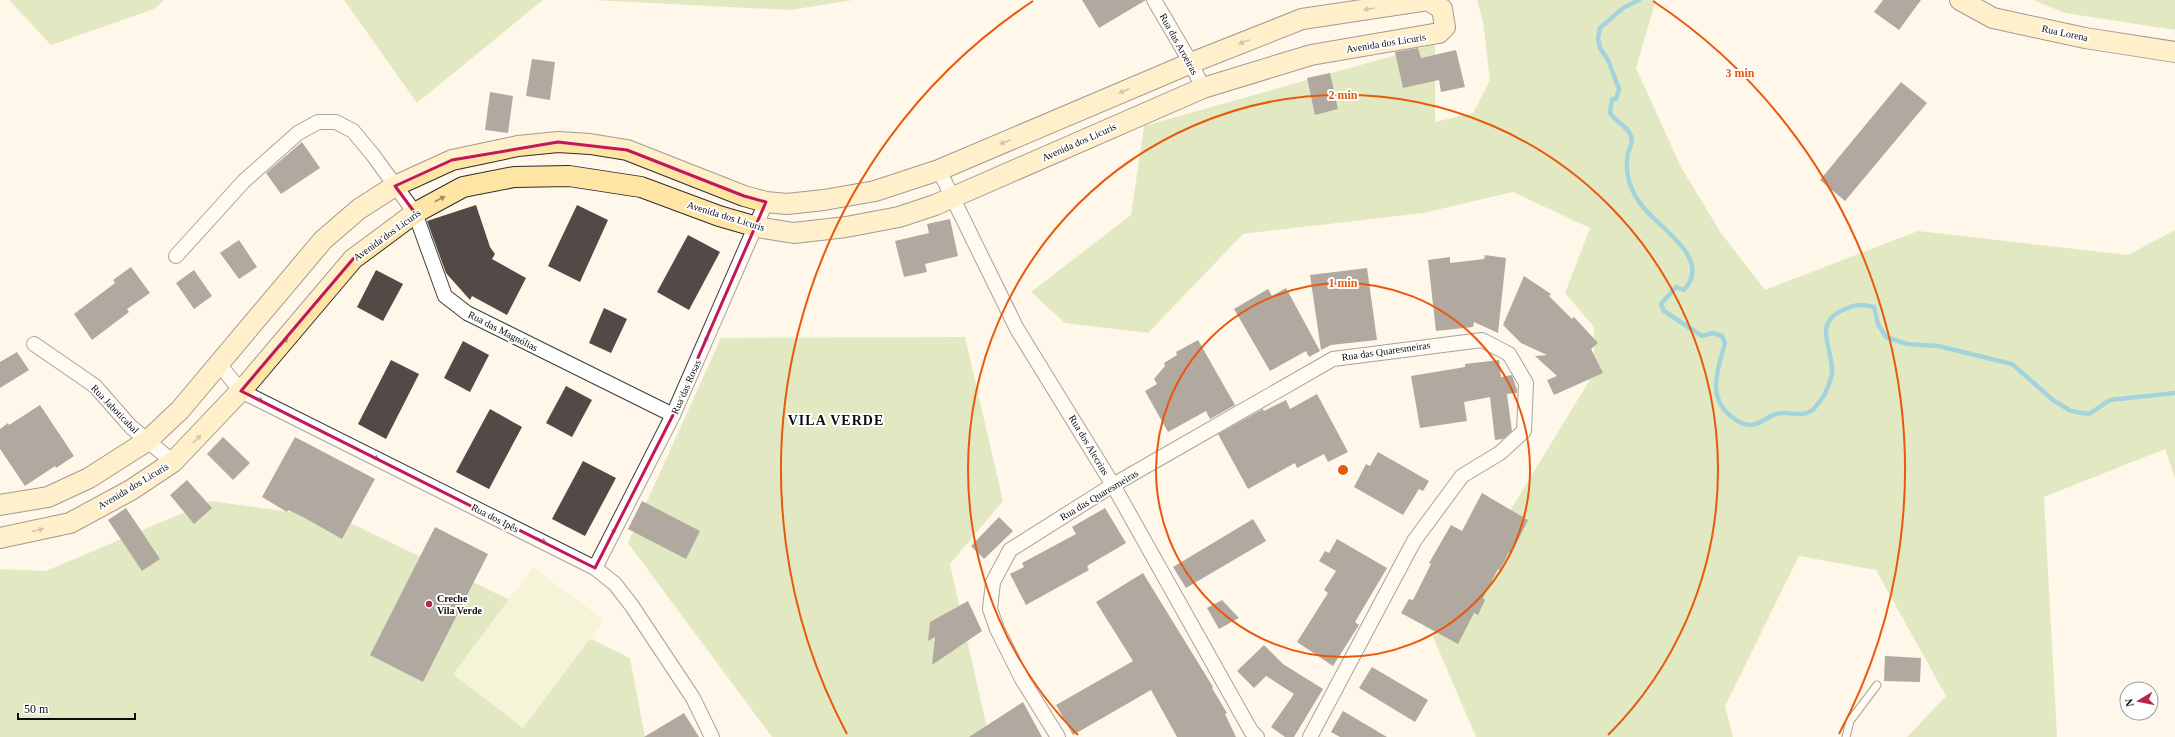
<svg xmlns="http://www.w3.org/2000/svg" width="2175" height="737" font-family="'Times New Roman',serif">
  <rect width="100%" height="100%" fill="#fff7e9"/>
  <g fill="#bed893">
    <path d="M9 0H164L154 9 51 45Z"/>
    <path d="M344 0H543L417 103Z"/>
    <path d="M592 0H853L790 10Z"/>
    <path d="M1477 0H1656L1636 68 1681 167 1721 233 1765 290 1918 231 2128 255 2175 230V478L2165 449 2044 497 2057 737H1907L1946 696 1876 570 1799 556 1725 706 1733 737H1476L1433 637 1594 373V327L1565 293 1590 228 1513 192 1423 213 1243 234 1148 333 1065 323 1031 292 1131 215 1144 126 1435 44V122L1473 113 1490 80 1483 22Z"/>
    <path d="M2033 0H2175V30L2065 13Z"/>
    <path d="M965 337 1003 501 950 564 989 737H772L628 543 721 338Z"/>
    <path d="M211 501 342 519 630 658 645 737H0V569L46 571Z"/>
  </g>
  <path fill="#e8efc5" d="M533 567 604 620 523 728 453 674Z"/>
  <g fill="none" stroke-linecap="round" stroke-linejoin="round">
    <path stroke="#36a9cb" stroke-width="4.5" d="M1639 0 1623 8 1600 28 1598 38 1600 48 1608 60 1619 89 1616 99H1612L1610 113C1616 123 1631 127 1632 141 1632 145 1629 149 1628 153 1624 173 1631 192 1643 207 1660 229 1713 259 1684 290L1676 287 1661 304 1664 311 1702 336 1713 333 1722 336 1725 343C1718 368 1706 398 1732 417 1738 422 1743 425 1751 425 1761 424 1767 417 1776 414 1788 410 1800 418 1811 411 1815 409 1818 403 1821 400 1826 393 1831 381 1832 372 1833 347 1811 323 1845 309 1858 304 1860 304 1874 307L1878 324 1886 337 1907 344 1938 346 2012 364 2053 400 2071 411 2089 414 2110 400 2175 393"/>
  </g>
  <g fill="#534a47">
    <path d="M1082 0H1146L1099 28Z"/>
    <path d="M1883 0H1921L1899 30 1874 12Z"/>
    <path d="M1418 48 1421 58 1456 50 1465 87 1441 92 1439 80 1403 88 1395 52Z"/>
    <path d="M532 59 555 62 550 100 526 96Z"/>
    <path d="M1330 73 1338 109 1315 115 1307 78Z"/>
    <path d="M1901 82 1927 103 1845 201 1820 180Z"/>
    <path d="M490 92 513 96 508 133 485 130Z"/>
    <path d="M302 142 320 168 281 194 266 173Z"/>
    <path d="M476 205 490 247 495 254 492 259 526 278 507 315 472 296 470 300 446 273 427 221Z"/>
    <path d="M577 205 608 220 580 282 548 266Z"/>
    <path d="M950 219 958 256 925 264 927 272 904 277 895 241 929 233 927 224Z"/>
    <path d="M688 235 720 252 689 310 657 292Z"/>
    <path d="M239 240 257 267 239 279 220 253Z"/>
    <path d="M1485 255 1506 258 1498 333 1474 322 1473 327 1436 331 1428 260 1450 257V263L1484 259Z"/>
    <path d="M131 267 150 293 127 309 129 312 92 340 74 314 115 283 113 280Z"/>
    <path d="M1367 268 1377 340 1331 345 1321 350 1310 275Z"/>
    <path d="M194 270 212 296 194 309 176 283Z"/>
    <path d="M376 270 403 284 383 321 357 307Z"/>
    <path d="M1524 276 1551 294 1549 296 1572 319 1574 317 1598 343 1591 349 1603 373 1554 395 1547 380 1557 376 1535 356 1547 355 1521 343 1503 325Z"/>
    <path d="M1286 288 1320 351 1309 357 1306 351 1270 371 1234 309 1268 289 1272 296Z"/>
    <path d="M604 308 627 319 611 353 589 343Z"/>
    <path d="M1198 340 1235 405 1210 419 1206 411 1168 432 1145 391 1157 384 1154 379 1165 366 1164 363 1177 355 1176 352Z"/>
    <path d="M463 341 489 355 470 392 444 378Z"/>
    <path d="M17 352 29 370 0 388V362Z"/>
    <path d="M391 360 419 374 386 439 358 424Z"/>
    <path d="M1499 360 1501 377 1512 375 1517 390V393L1507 394 1512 431 1503 439 1495 440 1490 397 1464 402 1467 421 1420 428 1411 376 1465 367V364Z"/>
    <path d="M566 386 592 400 572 437 546 423Z"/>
    <path d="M1317 394 1348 452 1328 462 1324 454 1297 468 1295 463 1248 489 1218 434 1263 409 1264 411 1286 400 1290 409Z"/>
    <path d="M40 405 74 456 56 468 55 466 25 486 0 449V429L8 423 9 425Z"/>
    <path d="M490 409 522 427 489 489 456 472Z"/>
    <path d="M223 437 250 463 233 480 207 454Z"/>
    <path d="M295 437 375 479 342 539 303 517 288 510 287 512 262 497Z"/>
    <path d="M1378 452 1429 481 1423 491 1419 489 1403 515 1354 487 1366 464 1370 466Z"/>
    <path d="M583 461 616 478 585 536 552 519Z"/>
    <path d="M187 480 212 508 194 524 170 495Z"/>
    <path d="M1482 493 1528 520 1511 554 1509 552 1500 570 1498 569 1483 598 1485 600 1478 615 1474 613 1458 644 1401 613 1409 599 1413 600 1431 564 1429 563 1451 525 1462 531Z"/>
    <path d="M642 501 700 531 686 559 628 529Z"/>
    <path d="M126 508 160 559 142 571 108 520Z"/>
    <path d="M1105 508 1126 543 1087 566 1089 570 1026 605 1010 574 1024 567 1022 563 1076 534 1072 527Z"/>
    <path d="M999 517 1013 531 984 559 971 546Z"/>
    <path d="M1253 519 1266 541 1186 588 1173 567Z"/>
    <path d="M435 527 488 554 423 682 370 655Z"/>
    <path d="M1337 539 1387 568 1355 622 1359 625 1333 666 1297 642 1328 593 1324 590 1336 571 1319 561 1325 551 1329 553Z"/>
    <path d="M1143 573 1213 687 1212 688 1227 713 1225 714 1236 737H1177L1151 690 1073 735 1056 705 1133 661 1096 602Z"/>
    <path d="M1222 600 1239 618 1219 629 1207 608Z"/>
    <path d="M968 601 982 631 932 665 935 637 928 641 930 622Z"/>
    <path d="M1264 645 1283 664 1323 689 1294 737H1285L1271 727 1294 694 1266 676 1254 688 1237 671Z"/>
    <path d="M1885 656 1921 658 1920 682 1884 681Z"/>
    <path d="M1372 667 1428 700 1415 722 1359 688Z"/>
    <path d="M1023 702 1042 737H969Z"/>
    <path d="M1343 711 1387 737H1340L1331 732Z"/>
    <path d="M684 713 699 737H644Z"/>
  </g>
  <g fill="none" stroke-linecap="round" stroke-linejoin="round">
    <defs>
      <path id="lane" d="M1846 737 1850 721 1877 685"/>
      <g id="street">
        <path d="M1154 0 1191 63 1203 88"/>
        <path d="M939 170 1017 329 1113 485 1251 731 1257 737"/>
        <path d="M176 256 244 181 298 133 318 122H336L353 131 373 155 415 213 445 296 467 313 673 415"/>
        <path d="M34 344 95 386 131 427 173 462"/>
        <path d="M219 364 241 391 595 568 615 584 632 606 693 698 712 737"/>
        <path d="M595 568 673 415 766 202"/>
        <path d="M1058 737 1022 679 997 629 990 609 993 582 1010 550 1113 485 1333 359 1482 340 1509 354 1526 383 1524 431 1500 453 1462 476 1414 541 1310 737"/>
      </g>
      <g id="secondary">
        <path d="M1960 0 1993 18 2085 38 2175 52"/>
        <path d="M0 505 48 497 89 478 147 441 180 410 323 240 359 209 395 186 452 160 518 146 558 142 590 144 627 150 744 196 766 202 787 204 824 200 875 191 939 170 1191 63 1302 19 1428 0 1442 9 1445 27 1439 33 1311 55 1203 88 935 205 899 217 846 227 794 233 757 227 719 216 641 187 569 176 514 177 463 187 415 213 353 259 248 383 173 462 131 490 70 523 0 538"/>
      </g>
    </defs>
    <use href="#lane" stroke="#3e3e3e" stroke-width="9"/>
    <use href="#street" stroke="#3e3e3e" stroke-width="16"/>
    <use href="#secondary" stroke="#2d2d2d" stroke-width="22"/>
    <use href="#lane" stroke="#fff" stroke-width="7"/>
    <use href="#street" stroke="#fff" stroke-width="14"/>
    <use href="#secondary" stroke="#fee5a4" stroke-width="20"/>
  </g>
  <defs><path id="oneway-solid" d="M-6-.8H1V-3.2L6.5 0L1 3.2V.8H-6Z"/></defs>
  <g fill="#9d8e67">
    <use href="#oneway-solid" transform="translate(1369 9) rotate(171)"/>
    <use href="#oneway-solid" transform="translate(1244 42) rotate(159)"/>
    <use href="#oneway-solid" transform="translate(1124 91) rotate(157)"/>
    <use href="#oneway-solid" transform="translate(1005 142) rotate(157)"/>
    <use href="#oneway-solid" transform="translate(440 199) rotate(-28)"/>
    <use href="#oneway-solid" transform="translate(284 342) rotate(-50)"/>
    <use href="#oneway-solid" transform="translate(197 439) rotate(-45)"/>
    <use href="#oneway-solid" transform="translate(38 530) rotate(-13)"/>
  </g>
  <g fill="#9d9d9d">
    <use href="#oneway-solid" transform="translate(706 341) rotate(-66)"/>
    <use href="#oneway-solid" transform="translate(258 399) rotate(27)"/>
    <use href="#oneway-solid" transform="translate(374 457) rotate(27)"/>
    <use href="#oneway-solid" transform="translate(613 533) rotate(-63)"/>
    <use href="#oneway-solid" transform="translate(541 540) rotate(27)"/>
  </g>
  <path d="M0 0H2175V737H0ZM558 142 627 150 744 196 766 202 673 415 595 568 241 391 353 259 415 213 395 186 452 160Z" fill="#fff7e9" fill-opacity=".55" fill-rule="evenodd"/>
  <path fill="none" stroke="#c2185b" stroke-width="3" stroke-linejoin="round" d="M558 142 627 150 744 196 766 202 673 415 595 568 241 391 353 259 415 213 395 186 452 160Z"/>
  <g fill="none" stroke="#e8590c" stroke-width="2">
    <circle cx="1343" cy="470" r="187"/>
    <path d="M1078 735A375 375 0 1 1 1608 735"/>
    <path d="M847 734A562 562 0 0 1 1033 1M1653 1A562 562 0 0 1 1839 734"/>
  </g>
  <circle fill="#b82545" stroke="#fff" stroke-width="1.5" cx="429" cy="604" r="4"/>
  <g text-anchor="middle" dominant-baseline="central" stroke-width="4" stroke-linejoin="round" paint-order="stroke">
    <g font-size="10" fill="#0b0b0b" stroke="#fff">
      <text transform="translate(2065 33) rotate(12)">Rua Lorena</text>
      <text transform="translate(1386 43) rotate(-9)">Avenida dos Licuris</text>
      <text transform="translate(1179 44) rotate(61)">Rua das Aroeiras</text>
      <text transform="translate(1079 142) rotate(-24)">Avenida dos Licuris</text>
      <text transform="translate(726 216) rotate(17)">Avenida dos Licuris</text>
      <text transform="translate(387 235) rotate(-36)">Avenida dos Licuris</text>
      <text transform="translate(503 331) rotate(27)">Rua das Magnólias</text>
      <text transform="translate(1386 351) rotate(-8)">Rua das Quaresmeiras</text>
      <text transform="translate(686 387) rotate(-66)">Rua das Rosas</text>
      <text transform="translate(115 409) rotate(46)">Rua Jaboticabal</text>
      <text transform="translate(1089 445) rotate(59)">Rua dos Alecrins</text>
      <text transform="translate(133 486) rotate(-31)">Avenida dos Licuris</text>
      <text transform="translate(1099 495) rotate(-31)">Rua das Quaresmeiras</text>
      <text transform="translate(495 518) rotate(27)">Rua dos Ipês</text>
    </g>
    <g font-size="10" font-weight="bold" fill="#0b0b0b" stroke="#fff" text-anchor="start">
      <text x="437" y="598">Creche<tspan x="437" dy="12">Vila Verde</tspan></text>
    </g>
    <g font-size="14" font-weight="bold" letter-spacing="1" fill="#0b0b0b" stroke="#fff">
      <text x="836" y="420">VILA VERDE</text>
    </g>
  </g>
  <circle cx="1343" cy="470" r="6" fill="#e8590c" stroke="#fff" stroke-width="2"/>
  <g font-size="12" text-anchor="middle" font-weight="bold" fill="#e8590c" stroke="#fff" stroke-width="4" stroke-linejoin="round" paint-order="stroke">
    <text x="1740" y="77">3 min</text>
    <text x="1343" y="99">2 min</text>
    <text x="1343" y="287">1 min</text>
  </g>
  <g transform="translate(2139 701) rotate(260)"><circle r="19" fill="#ffffff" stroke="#9d9d9d"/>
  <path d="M0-3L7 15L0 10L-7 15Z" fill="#b82545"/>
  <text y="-6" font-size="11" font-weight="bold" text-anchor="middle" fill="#0b0b0b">N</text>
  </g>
  <path d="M18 713v6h117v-6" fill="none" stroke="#0b0b0b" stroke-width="2"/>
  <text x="24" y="713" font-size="12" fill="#0b0b0b" stroke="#ffffff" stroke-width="3" paint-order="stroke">50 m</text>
</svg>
